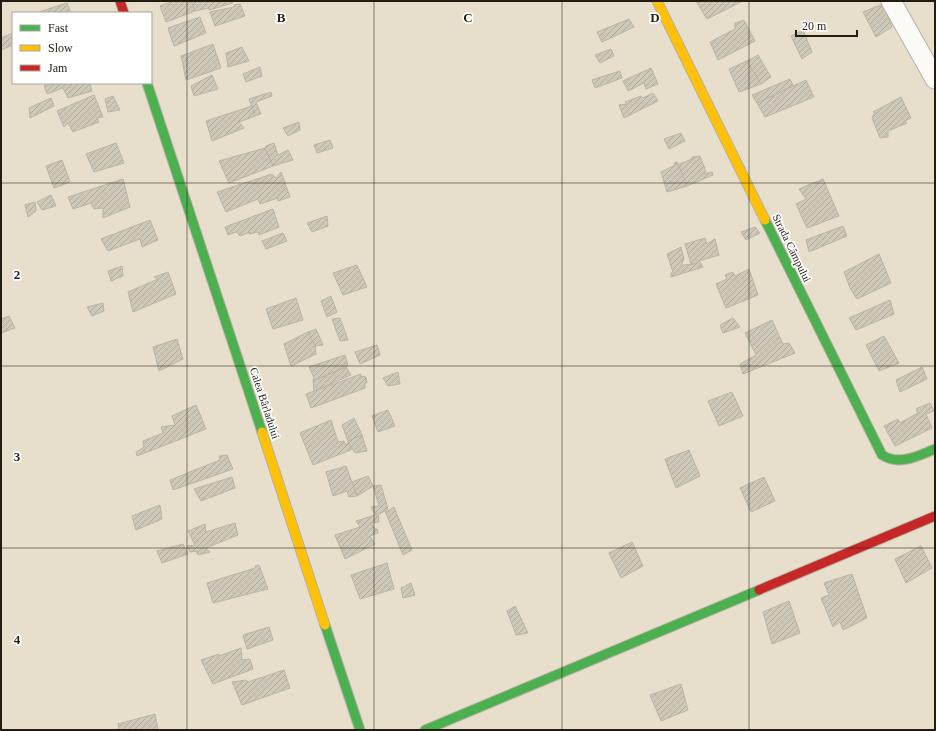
<svg xmlns="http://www.w3.org/2000/svg" width="936" height="731" font-family="'Times New Roman',serif">
  <defs>
    <pattern id="building-hatch" width="6" height="6" patternUnits="userSpaceOnUse"><rect width="6" height="6" fill="#cec8b9"/><path d="M-1 1l2-2M0 6l6-6M5 7l2-2" fill="none" stroke="#b1ab9e"/></pattern>
  </defs>
  <rect width="100%" height="100%" fill="#e7dfcc"/>
  <g fill="url(#building-hatch)" stroke="#bab4a6">
    <path d="M173 1H191L195 11 166 22 160 6Z"/>
    <path d="M191 1H232L233 3 209 10V8L195 11Z"/>
    <path d="M696 1H743L707 19Z"/>
    <path d="M67 3 71 13H40L39 12Z"/>
    <path d="M240 4 245 16 215 26 210 12 234 7V5Z"/>
    <path d="M883 4 892 27 876 37 863 12Z"/>
    <path d="M200 17 206 33 174 46 168 28Z"/>
    <path d="M629 19 634 27 602 42 597 32Z"/>
    <path d="M744 20 755 41 718 60 710 42 735 29V23Z"/>
    <path d="M803 30 812 52 802 59 791 36Z"/>
    <path d="M13 33V45L1 50V38Z"/>
    <path d="M213 44 221 68 186 80 181 56Z"/>
    <path d="M242 47 249 61 228 67 226 53Z"/>
    <path d="M611 49 614 56 600 63 595 55Z"/>
    <path d="M758 55 771 77 761 84 747 61Z"/>
    <path d="M747 61 761 84 739 92 729 69Z"/>
    <path d="M260 67 262 76 246 82 243 74Z"/>
    <path d="M651 68 658 84 646 89 644 83 628 91 623 81Z"/>
    <path d="M620 71 622 78 595 88 592 80Z"/>
    <path d="M212 75 218 89 194 96 191 86Z"/>
    <path d="M790 79 794 87 757 103 752 95Z"/>
    <path d="M806 80 814 97 765 117 757 103Z"/>
    <path d="M52 83H90L92 91 68 98 63 88 47 94 44 86Z"/>
    <path d="M271 92 272 96 256 102 261 114 255 116 249 99Z"/>
    <path d="M653 93 658 101 624 118 619 105 627 104 625 102 641 96 643 98Z"/>
    <path d="M94 95 103 117 97 118 99 122 73 132 68 123 64 127 57 111Z"/>
    <path d="M113 96 120 110 108 112 105 99Z"/>
    <path d="M901 97 911 118 905 121 907 123 888 131V137L880 138 872 118 875 112H873Z"/>
    <path d="M51 98 54 106 30 118 29 108Z"/>
    <path d="M252 106 255 116 239 122 244 128 212 141 206 121Z"/>
    <path d="M299 122 300 130 288 136 283 128Z"/>
    <path d="M681 133 685 141 669 149 664 139Z"/>
    <path d="M330 140 333 148 317 153 314 145Z"/>
    <path d="M116 143 124 163 94 172 86 154Z"/>
    <path d="M274 143 278 155 288 150 293 160 273 166 265 148 266 146Z"/>
    <path d="M265 148 273 166 229 183 219 161Z"/>
    <path d="M700 156 706 172H704V174L712 172 713 175 687 186 677 165 692 159V157Z"/>
    <path d="M62 160 70 182 54 188 46 166Z"/>
    <path d="M677 162 687 186 667 192 661 172 675 165 674 163Z"/>
    <path d="M281 172 290 197 278 201V198L260 204 258 199 226 212 217 192 272 174 276 178Z"/>
    <path d="M123 179 130 207 103 218V208L94 209 91 203 73 209 68 197Z"/>
    <path d="M823 179 839 216 807 228 796 204 806 199 799 189Z"/>
    <path d="M51 195 56 206 42 210 37 202Z"/>
    <path d="M35 202 36 211 28 217 25 205Z"/>
    <path d="M273 209 279 227 259 235 258 232 249 234 250 232 240 236 236 232 228 235 225 227Z"/>
    <path d="M327 216 328 226 312 232 307 223Z"/>
    <path d="M150 220 158 240 142 247 140 239 108 251 101 239Z"/>
    <path d="M843 226 847 236 809 252 806 240Z"/>
    <path d="M755 227 760 233 746 240 741 232Z"/>
    <path d="M283 233 287 241 266 249 262 241Z"/>
    <path d="M705 238 707 244 715 239 719 255 699 261 695 264H691L685 244Z"/>
    <path d="M681 247 684 259 682 263 683 265 695 264 699 261 703 267 671 277V273L673 272 667 254Z"/>
    <path d="M879 254 891 283 857 299 850 288 844 272Z"/>
    <path d="M357 265 367 287 343 295 333 273Z"/>
    <path d="M122 266 123 276 111 281 108 271Z"/>
    <path d="M749 269 758 295 726 308 716 284 727 279 725 275 733 272 735 276Z"/>
    <path d="M168 272 176 294 133 312 128 292 158 279 154 277Z"/>
    <path d="M331 296 337 312 327 317 321 301Z"/>
    <path d="M296 298 303 320 273 329 266 309Z"/>
    <path d="M890 300 894 314 856 330 849 318Z"/>
    <path d="M103 303 104 311 92 316 87 307Z"/>
    <path d="M9 316 15 328 1 333V319Z"/>
    <path d="M340 318 348 340 340 341 332 319Z"/>
    <path d="M733 318 740 327 723 333 720 325Z"/>
    <path d="M772 320 783 344 789 343 795 353 743 374 740 364 756 355 745 333Z"/>
    <path d="M316 329 323 345 315 346 308 332Z"/>
    <path d="M308 332 315 346 316 354 291 366 284 344Z"/>
    <path d="M884 336 899 363 879 371 866 345Z"/>
    <path d="M177 339 183 359 159 371 153 347Z"/>
    <path d="M377 345 380 355 360 364 355 352Z"/>
    <path d="M345 355 348 365 346 367 315 380 309 367Z"/>
    <path d="M346 367 351 375 314 391 313 379 315 380Z"/>
    <path d="M922 367 927 379 900 392 896 380Z"/>
    <path d="M398 372 400 384 388 386 383 378Z"/>
    <path d="M361 374 360 376 366 377 367 383 365 382V388L311 408 306 394Z"/>
    <path d="M732 392 743 416 719 426 708 401Z"/>
    <path d="M930 403 934 411 926 414 932 428 895 446 884 426 898 419 900 423 918 413 916 409Z"/>
    <path d="M196 405 206 429 137 456 136 452 144 447 143 441 163 433 161 427 175 425 172 416Z"/>
    <path d="M388 410 395 426 378 432 372 416Z"/>
    <path d="M354 418 362 435 348 441 342 425Z"/>
    <path d="M331 420 338 442 344 441 346 445 348 443 353 449 313 465 300 433Z"/>
    <path d="M362 435 367 451 355 453 348 443V441Z"/>
    <path d="M689 450 700 476 676 488 665 459Z"/>
    <path d="M227 455 233 469 173 490 170 480 220 460 219 456Z"/>
    <path d="M346 466 357 496 349 497 347 491 333 496 326 472Z"/>
    <path d="M368 476 373 486 357 496 352 482Z"/>
    <path d="M232 477 235 488 201 501 194 489Z"/>
    <path d="M764 477 775 501 751 512 740 488Z"/>
    <path d="M381 485 388 509 376 516 371 507 379 506 373 486Z"/>
    <path d="M160 505 162 519 136 530 132 516Z"/>
    <path d="M394 507 412 550 403 555 385 511H388Z"/>
    <path d="M378 514 379 522 371 523 375 529H377L378 533 370 536 375 544 345 559 335 535 360 527 356 521Z"/>
    <path d="M235 523 238 535 206 548 210 552 198 555 196 551 190 552 187 546 195 545 188 531 205 524 206 532Z"/>
    <path d="M632 542 643 566 621 578 609 553Z"/>
    <path d="M183 544 188 554 162 563 157 551Z"/>
    <path d="M921 546 932 568 906 583 895 559Z"/>
    <path d="M387 563 394 589 360 599 351 575Z"/>
    <path d="M259 565 268 589 213 603 207 583 255 568V566Z"/>
    <path d="M852 574 867 618 843 630 840 622 833 627 821 598 829 595 824 583Z"/>
    <path d="M411 583 415 595 403 598 401 588Z"/>
    <path d="M789 601 800 633 772 644 763 612Z"/>
    <path d="M515 606 528 633 516 635 507 611Z"/>
    <path d="M269 627 273 640 247 649 243 635Z"/>
    <path d="M241 648 242 660 250 659 253 669 213 684 201 660 219 654V656Z"/>
    <path d="M284 670 290 688 242 705 232 682 246 680 248 682Z"/>
    <path d="M681 684 688 710 661 721 650 695Z"/>
    <path d="M155 714 158 730H119L118 724Z"/>
  </g>
  <g fill="none" stroke-linecap="round" stroke-linejoin="round">
    <defs>
      <path id="street" d="M891 1 935 79"/>
      <g id="fast">
        <path d="M147 83 262 432"/>
        <path d="M765 220 882 455C899 466 918 456 935 449"/>
        <path d="M325 625 360 730"/>
        <path d="M425 730 759 590"/>
      </g>
      <g id="slow">
        <path d="M657 1 765 220"/>
        <path d="M262 432 325 625"/>
      </g>
      <g id="jam">
        <path d="M120 1 124 13"/>
        <path d="M759 590 935 516"/>
      </g>
    </defs>
    <use href="#street" stroke="#b7b1a3" stroke-width="21"/>
    <use href="#fast" stroke="#b7b1a3" stroke-width="11"/>
    <use href="#slow" stroke="#b7b1a3" stroke-width="11"/>
    <use href="#jam" stroke="#b7b1a3" stroke-width="11"/>
    <use href="#street" stroke="#fbfaf7" stroke-width="19"/>
    <use href="#fast" stroke="#4caf50" stroke-width="9"/>
    <use href="#slow" stroke="#ffc107" stroke-width="9"/>
    <use href="#jam" stroke="#c62828" stroke-width="9"/>
  </g>
  <path fill="none" stroke="#221d10" stroke-width="1" stroke-opacity="0.55" d="M187 1V730M374 1V730M562 1V730M749 1V730M1 183H935M1 366H935M1 548H935"/>
  <g text-anchor="middle" dominant-baseline="central" stroke-width="3.5" stroke-linejoin="round" paint-order="stroke">
    <g font-size="11" fill="#221d10" stroke="#fff">
      <text transform="translate(792 248) rotate(64)">Strada Câmpului</text>
      <text transform="translate(265 403) rotate(72)">Calea Bârladului</text>
    </g>
  </g>
  <g font-size="13" text-anchor="middle" font-weight="bold" fill="#221d10" stroke="#fff" stroke-width="3.5" stroke-linejoin="round" paint-order="stroke">
    <text x="281" y="22">B</text>
    <text x="468" y="22">C</text>
    <text x="655" y="22">D</text>
    <text x="17" y="279">2</text>
    <text x="17" y="461">3</text>
    <text x="17" y="644">4</text>
  </g>
  <rect width="936" height="731" fill="none" stroke="#221d10" stroke-width="4"/>
  <rect x="12" y="12" width="140" height="72" fill="#ffffff" stroke="#a7a59f"/>
  <rect x="20" y="25" width="20" height="6" fill="#4caf50" stroke="#a7a59f"/>
  <text x="48" y="32" font-size="12" fill="#221d10">Fast</text>
  <rect x="20" y="45" width="20" height="6" fill="#ffc107" stroke="#a7a59f"/>
  <text x="48" y="52" font-size="12" fill="#221d10">Slow</text>
  <rect x="20" y="65" width="20" height="6" fill="#c62828" stroke="#a7a59f"/>
  <text x="48" y="72" font-size="12" fill="#221d10">Jam</text>
  <path d="M796 30v6h61v-6" fill="none" stroke="#221d10" stroke-width="2"/>
  <text x="802" y="30" font-size="12" fill="#221d10" stroke="#ffffff" stroke-width="3" paint-order="stroke">20 m</text>
</svg>
